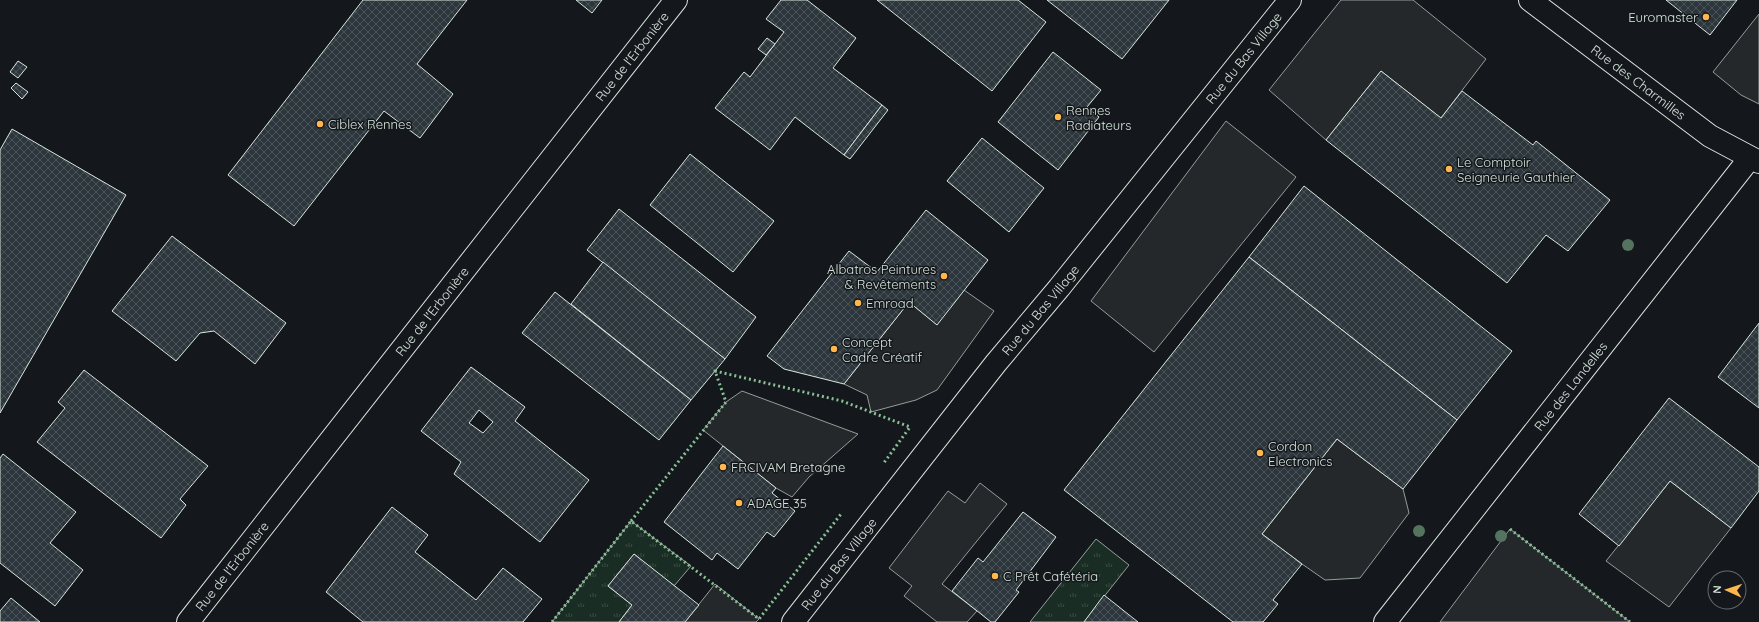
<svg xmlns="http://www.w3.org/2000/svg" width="1759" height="622" font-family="Quicksand,sans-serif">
  <defs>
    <pattern id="grass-tufts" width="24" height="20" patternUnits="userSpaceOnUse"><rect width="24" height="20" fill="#1a2d24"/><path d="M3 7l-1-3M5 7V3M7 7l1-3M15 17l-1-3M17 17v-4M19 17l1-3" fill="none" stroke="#3b4b43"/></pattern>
    <pattern id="building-cross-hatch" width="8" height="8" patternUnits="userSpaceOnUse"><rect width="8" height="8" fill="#2c363c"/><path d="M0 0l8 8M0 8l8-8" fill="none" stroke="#4a5358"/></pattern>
  </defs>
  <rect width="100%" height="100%" fill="#14181c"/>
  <g fill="url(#grass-tufts)" stroke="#939e99">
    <path d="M631 521 691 566 674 586 634 554 608 586 632 605 619 622H552Z"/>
    <path d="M1096 539 1129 565 1084 622H1030Z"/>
  </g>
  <g fill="#24282b" stroke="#939e99">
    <path d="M1341 0H1413L1486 59 1441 118 1381 71 1326 140 1269 90Z"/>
    <path d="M1759 14V104L1741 95 1713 72Z"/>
    <path d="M1226 121 1296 177 1154 352 1091 301Z"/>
    <path d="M964 290 994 311 937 390 916 400 871 412 867 395 844 384 909 302 936 324Z"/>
    <path d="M742 391 858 434 809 477 792 497 776 488 703 430 726 402Z"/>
    <path d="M1337 439 1403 489 1409 513 1360 578 1325 580 1302 564 1262 534Z"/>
    <path d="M1670 481 1731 528 1669 607 1606 561Z"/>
    <path d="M980 483 1007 504 942 584 977 611 967 622H937L904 596 912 586 889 568 948 491 965 503Z"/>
    <path d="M1510 529 1630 622H1440Z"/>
    <path d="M715 584 759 619 756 622H685Z"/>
  </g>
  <g fill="url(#building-cross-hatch)" stroke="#d8e6dc" fill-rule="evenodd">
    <path d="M363 0H467L417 64 453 94 420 138 384 111 294 226 228 175Z"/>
    <path d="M576 0H602L592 13Z"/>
    <path d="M781 0H807L856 38 833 68 882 105 844 155 795 117 770 150 715 108 744 72 750 77 784 32 766 19Z"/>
    <path d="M877 0H1018L1046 22 992 91Z"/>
    <path d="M1047 0H1169L1122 59Z"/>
    <path d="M1666 0H1737L1710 35Z"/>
    <path d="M767 38 775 44 766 55 758 49Z"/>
    <path d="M1053 52 1101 90 1087 107 1099 117 1058 170 998 122Z"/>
    <path d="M18 61 27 67 18 78 10 72Z"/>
    <path d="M1381 71 1441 118 1462 91 1533 145 1536 141 1610 200 1568 251 1546 235 1507 283 1326 140Z"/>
    <path d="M16 83 28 92 22 99 11 88Z"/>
    <path d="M882 105 888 110 850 159 844 155Z"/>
    <path d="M12 129 126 195 0 413V150Z"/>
    <path d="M982 138 1044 188 1009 232 947 181Z"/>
    <path d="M690 154 774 221 733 272 650 205Z"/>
    <path d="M1304 186 1512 351 1457 420 1249 257Z"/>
    <path d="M619 209 756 317 725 359 587 250Z"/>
    <path d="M926 210 988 260 937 325 909 302 844 384 784 369 767 356 849 251 877 272Z"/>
    <path d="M172 236 286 323 255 364 214 331 200 333 176 361 112 311Z"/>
    <path d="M1249 257 1457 420 1403 489 1337 439 1262 534 1302 564 1273 600 1278 604 1263 622H1233L1064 490Z"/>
    <path d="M603 262 725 359 691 400 571 304Z"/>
    <path d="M555 292 691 400 659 440 522 333Z"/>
    <path d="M1759 323V408L1718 377Z"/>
    <path d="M471 367 525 407 515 421 589 480 540 542 454 474 461 462 421 431ZM479 410 493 422 483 433 469 423Z"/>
    <path d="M84 370 208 466 180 499 186 505 161 538 37 442 65 408 58 402Z"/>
    <path d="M1669 398 1759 467V491L1731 528 1670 481 1619 546 1579 514Z"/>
    <path d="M723 446 776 488 772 493 795 511 774 537 767 532 738 569 717 553 712 560 664 522Z"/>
    <path d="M3 454 76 512 50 543 83 570 55 606 0 563V458Z"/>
    <path d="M392 507 428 535 415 552 476 600 503 568 542 599 523 622H363L326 592Z"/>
    <path d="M1023 512 1056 537 1016 590 1019 592 995 622H991L952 591 978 558 983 562Z"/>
    <path d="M634 554 699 605 685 622H619L632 605 608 586Z"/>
    <path d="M1104 595 1138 622H1084Z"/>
    <path d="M11 598 40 622H0V611Z"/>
  </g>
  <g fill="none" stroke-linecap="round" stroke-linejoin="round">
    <defs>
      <g id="street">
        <path id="s1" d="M188 622 676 0"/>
        <path id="s2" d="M793 622 996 363 1059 288 1290 0"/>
        <path id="s3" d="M1385 622 1750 158"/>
      </g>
      <g id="secondary">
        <path id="s4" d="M1530 0 1710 136 1759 162"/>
      </g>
    </defs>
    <use href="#street" stroke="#d8e6dc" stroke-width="24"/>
    <use href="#secondary" stroke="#d8e6dc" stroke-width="24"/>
    <use href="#street" stroke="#14181c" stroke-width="22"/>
    <use href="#secondary" stroke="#14181c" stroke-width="22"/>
    <g stroke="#8ac095" stroke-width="3" stroke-dasharray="2 3" stroke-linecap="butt">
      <path d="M631 521 726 402 715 371 842 401 910 427 883 464"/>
      <path d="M1510 529 1630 622"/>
      <path d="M552 622 631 521 759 619 841 514"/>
    </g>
  </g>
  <g fill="#55745f">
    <circle cx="1628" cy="245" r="6"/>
    <circle cx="1419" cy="531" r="6"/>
    <circle cx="1501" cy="536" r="6"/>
  </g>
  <g fill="#ffb74d" stroke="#14181c" stroke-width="1.5">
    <circle cx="1706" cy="17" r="4"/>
    <circle cx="1058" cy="117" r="4"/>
    <circle cx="320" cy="124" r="4"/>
    <circle cx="1449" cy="169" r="4"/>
    <circle cx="944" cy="276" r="4"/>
    <circle cx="858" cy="303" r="4"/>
    <circle cx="834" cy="349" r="4"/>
    <circle cx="1260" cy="453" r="4"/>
    <circle cx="723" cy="467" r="4"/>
    <circle cx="739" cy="503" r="4"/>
    <circle cx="995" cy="576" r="4"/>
  </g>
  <g text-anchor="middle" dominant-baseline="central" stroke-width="3" stroke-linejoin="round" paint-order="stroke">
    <g font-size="13" fill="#d8e6dc" stroke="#14181c" text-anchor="start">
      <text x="1698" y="17" text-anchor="end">Euromaster</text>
      <text x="1066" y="110">Rennes<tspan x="1066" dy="15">Radiateurs</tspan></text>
      <text x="328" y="124">Ciblex Rennes</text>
      <text x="1457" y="162">Le Comptoir<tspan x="1457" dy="15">Seigneurie Gauthier</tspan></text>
      <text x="936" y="269" text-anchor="end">Albatros Peintures<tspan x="936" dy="15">&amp; Revêtements</tspan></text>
      <text x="866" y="303">Emroad</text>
      <text x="842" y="342">Concept<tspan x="842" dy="15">Cadre Créatif</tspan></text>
      <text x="1268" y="446">Cordon<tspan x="1268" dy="15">Electronics</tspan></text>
      <text x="731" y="467">FRCIVAM Bretagne</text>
      <text x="747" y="503">ADAGE 35</text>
      <text x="1003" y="576">C Prêt Cafétéria</text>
    </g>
    <g font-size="13" fill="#d8e6dc" stroke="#14181c">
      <text stroke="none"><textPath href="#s1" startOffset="719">Rue de l'Erbonière</textPath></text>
      <text stroke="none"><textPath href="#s2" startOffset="722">Rue du Bas Village</textPath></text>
      <text stroke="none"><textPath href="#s4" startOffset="136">Rue des Charmilles</textPath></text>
      <text stroke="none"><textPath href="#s2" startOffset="398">Rue du Bas Village</textPath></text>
      <text stroke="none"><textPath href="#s1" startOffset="395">Rue de l'Erbonière</textPath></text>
      <text stroke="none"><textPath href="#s3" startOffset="300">Rue des Landelles</textPath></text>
      <text stroke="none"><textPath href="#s2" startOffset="74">Rue du Bas Village</textPath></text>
      <text stroke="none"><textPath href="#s1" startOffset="71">Rue de l'Erbonière</textPath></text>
    </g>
  </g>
  <g transform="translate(1727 590) rotate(273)"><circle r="19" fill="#14181c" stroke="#626a69"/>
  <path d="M0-3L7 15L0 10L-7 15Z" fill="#ffb74d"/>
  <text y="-6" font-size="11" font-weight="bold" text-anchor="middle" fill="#d8e6dc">N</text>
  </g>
</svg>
